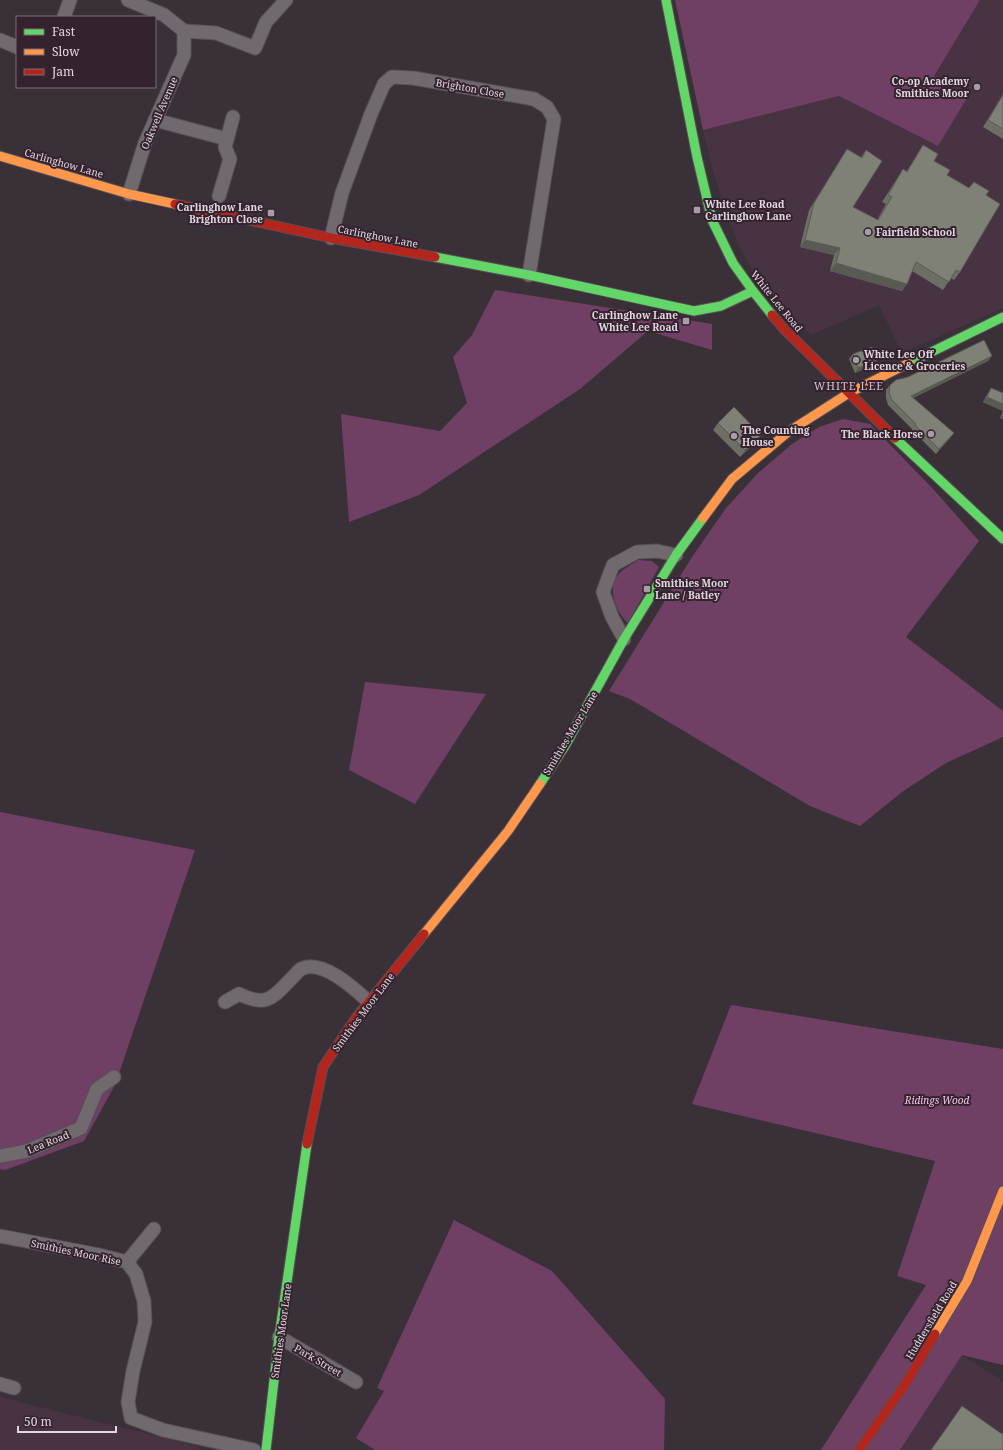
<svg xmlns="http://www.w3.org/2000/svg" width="1003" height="1450" font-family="'Noto Serif',serif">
  <rect width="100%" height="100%" fill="#3a3138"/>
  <g fill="#483342">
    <path d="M980 0H1003V308L902 353 879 305 811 335 762 286 740 248 727 216 713 171 703 130 839 96 938 146 934 76Z"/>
    <path d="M962 1355 1003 1381V1450H900Z"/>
    <path d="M0 1397 200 1447 199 1450H0Z"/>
  </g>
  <g fill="#703f64">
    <path d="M673 0H980L934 76 967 98 938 146 839 96 703 130 675 0Z"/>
    <path d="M495 290 712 324V350L648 331 580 389 419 495 349 522 341 414 440 431 467 403 453 357 472 335Z"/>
    <path d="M843 419 870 424 935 491 979 541 906 637 1003 711V737L946 763 902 792 860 826 810 806 630 699 609 691 692 557 726 508 758 473 792 444 819 427Z"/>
    <path d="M638 560 652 561 659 567 628 623C617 613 608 593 616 578 620 570 631 565 638 560Z"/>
    <path d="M365 682 486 694 415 804 349 770Z"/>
    <path d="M0 812 195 850 115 1085 84 1141 5 1170 0 1169Z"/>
    <path d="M731 1005 1003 1049V1365L962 1355 900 1450H821L926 1285 897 1276 935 1161 692 1104Z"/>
    <path d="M454 1220 552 1271 665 1399 664 1450H375L356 1438 384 1391 377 1388Z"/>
  </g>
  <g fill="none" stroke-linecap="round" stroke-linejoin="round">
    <defs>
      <g id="street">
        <path d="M128 0 164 15 184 31V55L145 143 129 194"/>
        <path d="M64 17 70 0"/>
        <path d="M184 31 216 33 255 48 266 22 286 0"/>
        <path d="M0 40 17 47"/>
        <path d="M155 120 227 139"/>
        <path d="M219 196 230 159 225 147 233 117"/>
        <path d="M331 238 342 193 371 114 384 84 392 77 413 78 534 99 547 107 554 119 529 275"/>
        <path d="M624 639 612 617 603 592 613 565 637 552 657 551 676 555"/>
        <path d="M225 1002 239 994C268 1008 273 997 293 977 295 975 298 971 301 969 322 958 355 989 369 1002"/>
        <path d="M0 1156 27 1151 81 1128 97 1089 114 1077"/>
        <path d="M0 1236 99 1255 127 1262 136 1274 144 1301 145 1322 133 1371 128 1402 131 1418 163 1430 254 1450"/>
        <path d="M127 1262 154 1229"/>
        <path d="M279 1337 356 1382"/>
        <path d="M0 1384 14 1388"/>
      </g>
      <g id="fast">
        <path d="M666 0 697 157 712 220 733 263 753 291 772 315"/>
        <path d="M435 257 529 275 694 311 721 306 753 291"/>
        <path d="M909 363 1003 317"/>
        <path d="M895 438 1003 539"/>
        <path d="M540 784 565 746 624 639 676 555 703 518"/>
        <path d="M266 1450 279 1337 307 1144"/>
      </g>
      <g id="slow">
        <path d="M0 156 129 194 175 204"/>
        <path d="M703 518 732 479 788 432 849 393 909 363"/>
        <path d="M424 934 508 831 540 784"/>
        <path d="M935 1334 967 1281 1003 1191"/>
      </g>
      <g id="jam">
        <path d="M175 204 331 238 435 257"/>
        <path d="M772 315 784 329 895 438"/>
        <path d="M307 1144 323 1067 356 1018 424 934"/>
        <path d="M859 1450 906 1383 935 1334"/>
      </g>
    </defs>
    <use href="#street" stroke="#584f55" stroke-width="15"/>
    <use href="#fast" stroke="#584f55" stroke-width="11"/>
    <use href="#slow" stroke="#584f55" stroke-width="11"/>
    <use href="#jam" stroke="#584f55" stroke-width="11"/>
    <use href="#street" stroke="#706a6e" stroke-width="13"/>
    <use href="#fast" stroke="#63d668" stroke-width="9"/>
    <use href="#slow" stroke="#ff974d" stroke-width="9"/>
    <use href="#jam" stroke="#b3261e" stroke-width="9"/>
  </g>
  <g fill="#6d6f65">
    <path d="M1003 94V139L983 127Z"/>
    <path d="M923 145 934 161 947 175 969 188 974 182 986 195 960 272 954 280 951 278 943 290 912 271 902 291 830 271 834 255 800 247 809 210 847 149 861 157 866 150 853 207 877 220 886 204 882 202 898 177 903 169 907 171Z"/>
    <path d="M853 354 874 365 855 373 849 359Z"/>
    <path d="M992 356 988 361 913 398 954 433 950 438 936 454 912 430V429L888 405 886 398V390L890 385Z"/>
    <path d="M991 388 1003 393V419L1000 418 1003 411 983 402 988 393Z"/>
    <path d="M718 423 761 435 756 442 740 457 713 430Z"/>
  </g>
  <g fill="#595a53">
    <path d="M805 240 840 248 834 255 800 247Z"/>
    <path d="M836 263 907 284 902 291 830 271Z"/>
    <path d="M992 356 988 361 907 401 911 396Z"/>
    <path d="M877 360 874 365 855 373 858 368Z"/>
    <path d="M987 397 1003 404V411L983 402Z"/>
    <path d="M1003 414V419L1000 418Z"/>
    <path d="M954 433 950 438 936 454 939 449Z"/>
    <path d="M761 435 756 442 740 457 745 450Z"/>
  </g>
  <g fill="#7f8176" stroke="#595a53">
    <path d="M1003 95V129L988 120Z"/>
    <path d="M923 145 938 154 934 161 950 170 947 175 969 188 974 182 989 191 986 195 1000 204 960 272 956 270 949 282 916 262 907 284 836 263 840 248 805 240 814 203 847 149 862 158 866 150 882 161 853 207 878 220 892 197 888 195 903 169 907 172Z"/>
    <path d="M984 340 992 356 911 396 954 433 939 449 915 425 916 424 892 400 889 393 890 385 896 380 908 377Z"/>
    <path d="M872 347 877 360 858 368 853 354Z"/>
    <path d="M991 388 1003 393V404L987 397Z"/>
    <path d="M734 407 761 435 745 450 718 423Z"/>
    <path d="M962 1406 1002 1434 1003 1433V1450H931Z"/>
  </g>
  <g fill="#a79da5" stroke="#34232f" stroke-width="1.5">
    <circle cx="977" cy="87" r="4"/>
    <rect x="693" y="206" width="8" height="8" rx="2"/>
    <rect x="267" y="209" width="8" height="8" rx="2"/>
    <circle cx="868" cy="232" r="4"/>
    <rect x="682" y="317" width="8" height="8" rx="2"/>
    <circle cx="856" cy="360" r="4"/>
    <circle cx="931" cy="434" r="4"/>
    <circle cx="734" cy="436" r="4"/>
    <rect x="643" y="585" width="8" height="8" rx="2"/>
  </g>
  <g text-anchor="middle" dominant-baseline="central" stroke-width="4" stroke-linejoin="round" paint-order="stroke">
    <g font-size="10" font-weight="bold" fill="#e2d7df" stroke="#34232f" text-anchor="start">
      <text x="969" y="81" text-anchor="end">Co-op Academy<tspan x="969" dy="12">Smithies Moor</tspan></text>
      <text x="705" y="204">White Lee Road<tspan x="705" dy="12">Carlinghow Lane</tspan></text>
      <text x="263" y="207" text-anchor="end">Carlinghow Lane<tspan x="263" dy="12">Brighton Close</tspan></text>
      <text x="876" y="232">Fairfield School</text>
      <text x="678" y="315" text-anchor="end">Carlinghow Lane<tspan x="678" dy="12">White Lee Road</tspan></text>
      <text x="864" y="354">White Lee Off<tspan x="864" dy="12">Licence &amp; Groceries</tspan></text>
      <text x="742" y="430">The Counting<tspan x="742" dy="12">House</tspan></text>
      <text x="923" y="434" text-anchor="end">The Black Horse</text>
      <text x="655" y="583">Smithies Moor<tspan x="655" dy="12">Lane / Batley</tspan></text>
    </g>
    <g font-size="10" fill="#e2d7df" stroke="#34232f">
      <text transform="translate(470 88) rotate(10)">Brighton Close</text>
      <text transform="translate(159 113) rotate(-67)">Oakwell Avenue</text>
      <text transform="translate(64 163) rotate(16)">Carlinghow Lane</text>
      <text transform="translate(378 236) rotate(11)">Carlinghow Lane</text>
      <text transform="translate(777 301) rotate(51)">White Lee Road</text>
      <text transform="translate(570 733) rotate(-59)">Smithies Moor Lane</text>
      <text transform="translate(363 1012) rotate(-53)">Smithies Moor Lane</text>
      <text transform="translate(48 1142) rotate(-22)">Lea Road</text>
      <text transform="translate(76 1252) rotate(12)">Smithies Moor Rise</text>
      <text transform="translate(931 1320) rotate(-59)">Huddersfield Road</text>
      <text transform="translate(281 1331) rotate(-82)">Smithies Moor Lane</text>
      <text transform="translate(318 1360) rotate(30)">Park Street</text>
    </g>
    <g font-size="10" font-style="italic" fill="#f9c0e9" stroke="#34232f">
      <text x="937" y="1100">Ridings Wood</text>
    </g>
    <g font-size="11" letter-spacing="1" fill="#d3bdcc" stroke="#34232f">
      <text x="849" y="385">WHITE LEE</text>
    </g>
  </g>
  <rect x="16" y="16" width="140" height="72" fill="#34232f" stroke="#7a6b75"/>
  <rect x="24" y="29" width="20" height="6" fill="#63d668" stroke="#7a6b75"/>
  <text x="52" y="36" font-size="12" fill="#e2d7df">Fast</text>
  <rect x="24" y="49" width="20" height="6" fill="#ff974d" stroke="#7a6b75"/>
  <text x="52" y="56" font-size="12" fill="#e2d7df">Slow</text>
  <rect x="24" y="69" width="20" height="6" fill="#b3261e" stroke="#7a6b75"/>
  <text x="52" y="76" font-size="12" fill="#e2d7df">Jam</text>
  <path d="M18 1426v6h98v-6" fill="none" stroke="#e2d7df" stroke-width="2"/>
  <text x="24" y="1426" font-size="12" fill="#e2d7df" stroke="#34232f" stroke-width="3" paint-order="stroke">50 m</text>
</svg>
